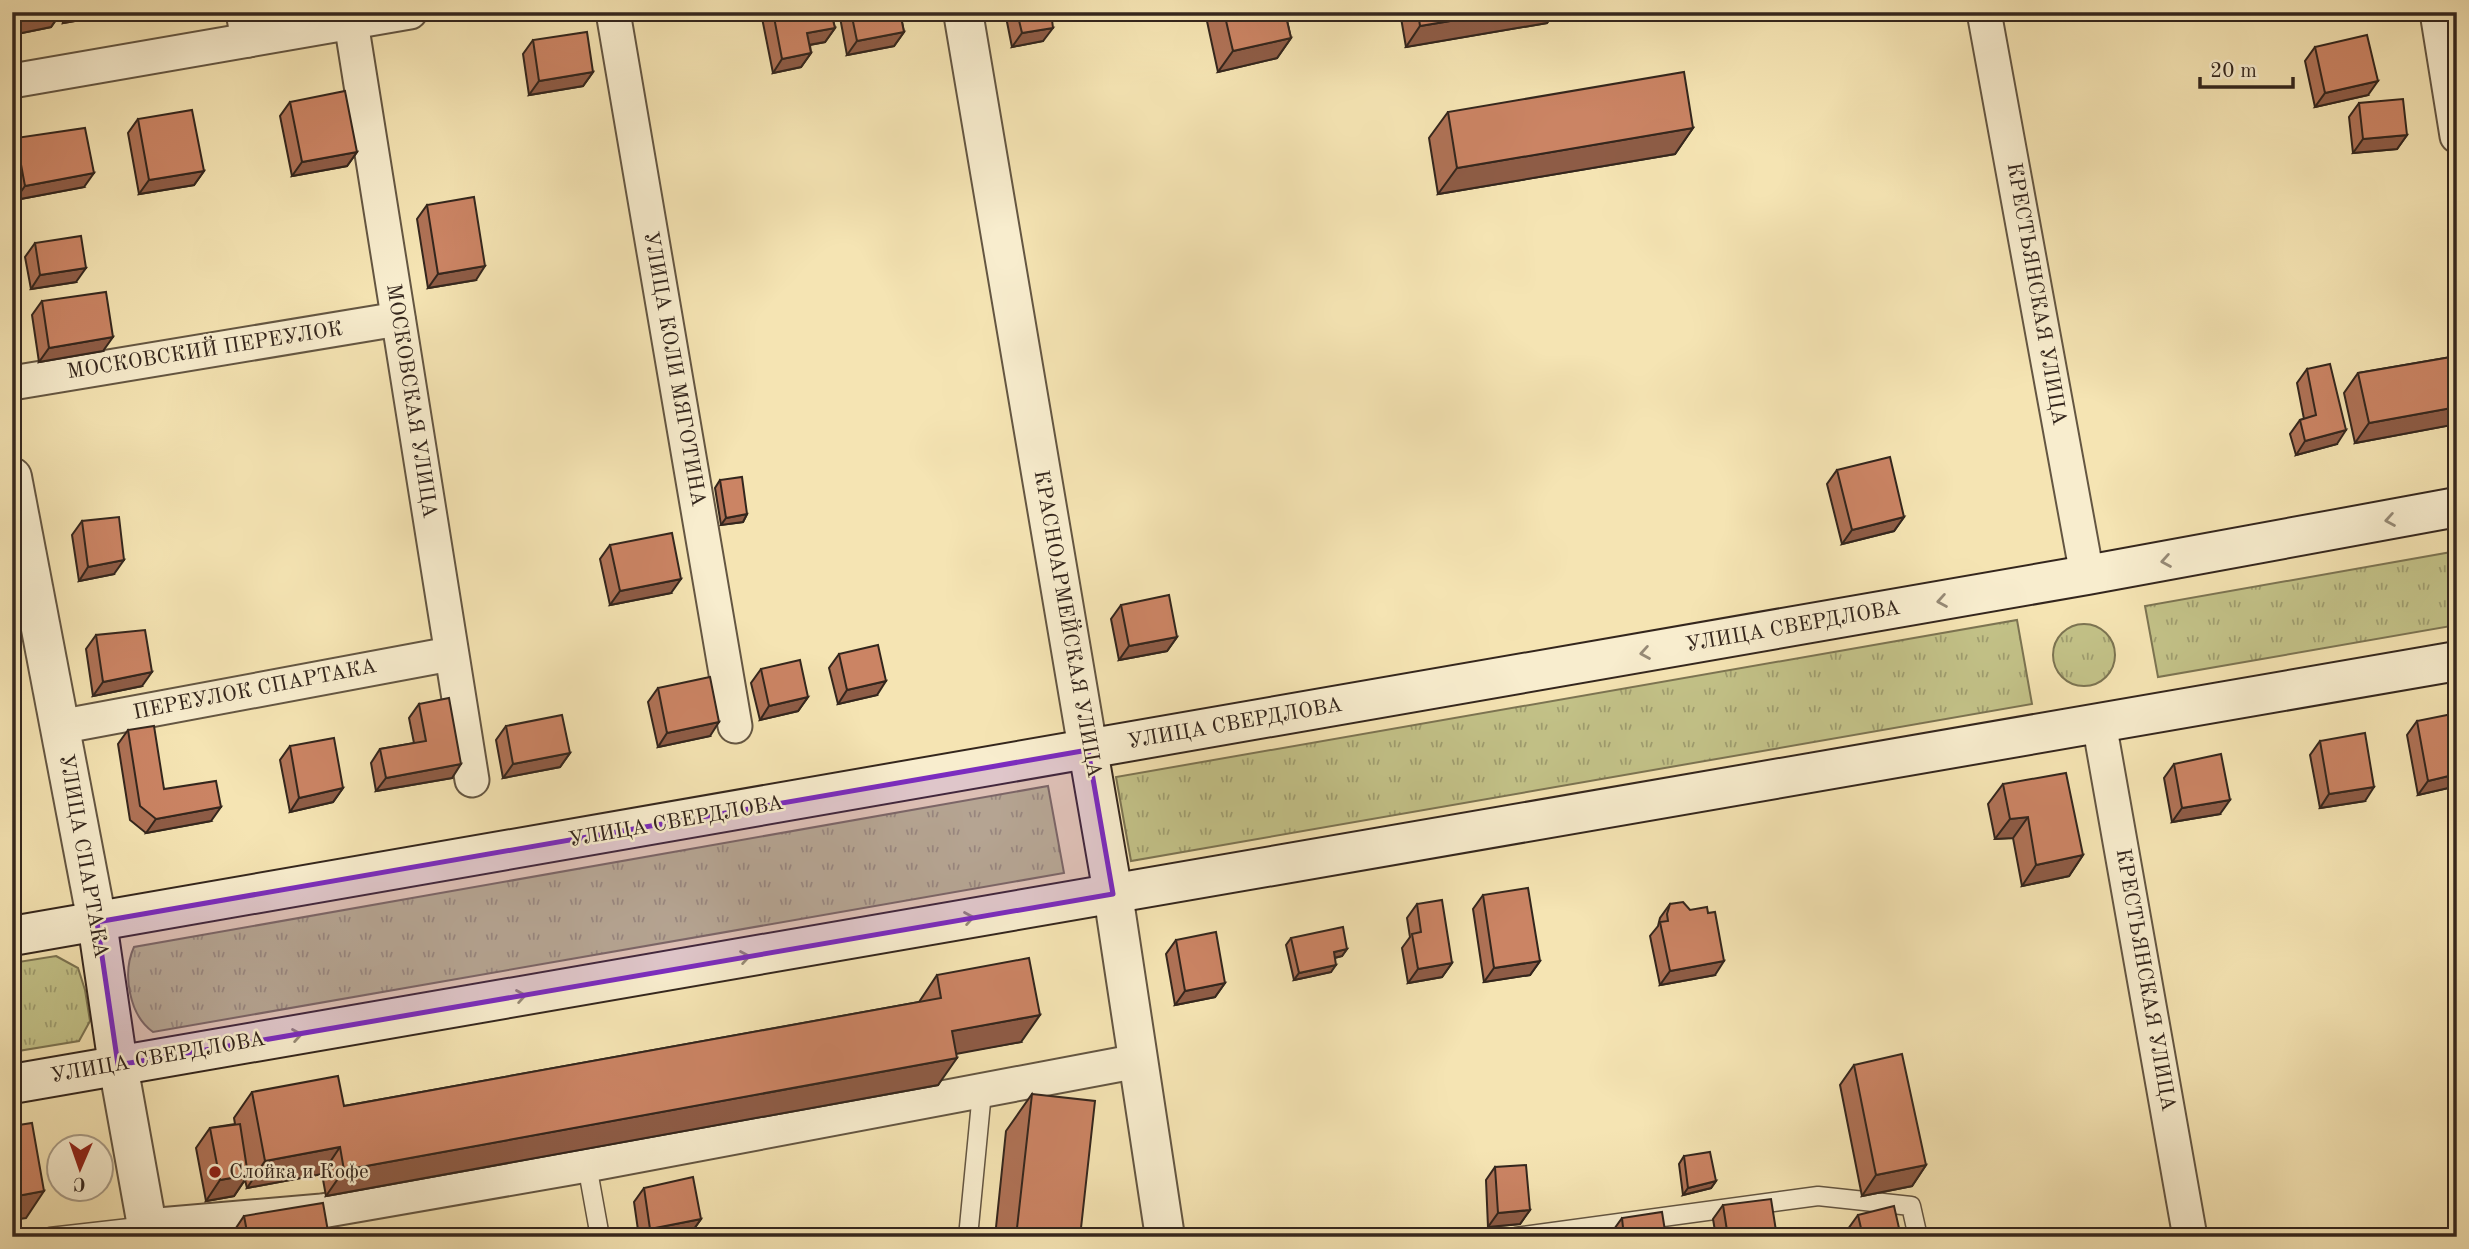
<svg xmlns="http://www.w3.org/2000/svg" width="2469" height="1249" font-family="'Old Standard TT',serif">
  <defs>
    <pattern id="grass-tufts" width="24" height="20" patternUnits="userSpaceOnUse" patternTransform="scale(1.75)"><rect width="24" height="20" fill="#c3c288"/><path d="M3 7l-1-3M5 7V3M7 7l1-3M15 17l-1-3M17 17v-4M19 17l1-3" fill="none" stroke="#9f9d6f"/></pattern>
  </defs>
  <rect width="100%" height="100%" fill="#f5e4b3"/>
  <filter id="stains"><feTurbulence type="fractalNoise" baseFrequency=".00286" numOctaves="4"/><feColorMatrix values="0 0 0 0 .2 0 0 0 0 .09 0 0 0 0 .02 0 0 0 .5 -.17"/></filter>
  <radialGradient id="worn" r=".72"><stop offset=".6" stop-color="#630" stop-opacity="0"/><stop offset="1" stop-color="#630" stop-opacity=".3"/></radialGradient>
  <g fill="url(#grass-tufts)" stroke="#7c7452" stroke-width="2">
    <path d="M2457 551V625L2158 677 2145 606Z"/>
    <path d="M2017 620 2032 704 1131 861 1116 777Z"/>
    <circle cx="2084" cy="655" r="31"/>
    <path d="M1048 786 1064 873 153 1032C129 1015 122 973 134 947Z"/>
    <path d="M56 956 78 968 85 990 90 1021 79 1041 12 1052V963Z"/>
  </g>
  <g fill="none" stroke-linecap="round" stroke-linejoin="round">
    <defs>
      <g id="service">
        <path d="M587 1165 600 1237"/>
        <path d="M50 1237 147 1226"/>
        <path d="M968 1237 982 1092"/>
        <path d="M1516 1237 1818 1196 1911 1206 1918 1237"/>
      </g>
      <g id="minor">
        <path d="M243 12 248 40"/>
        <path d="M613 12 735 726"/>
        <path d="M1984 12 2087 575"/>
        <path d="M2437 12 2457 136"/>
        <path d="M351 22 472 780"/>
        <path d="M12 81 410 12"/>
        <path d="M12 383 398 319"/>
        <path d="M2099 723 2190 1237"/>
        <path d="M59 727 450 654"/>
        <path d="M147 1226 322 1211 587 1165 1138 1061"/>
      </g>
      <g id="tertiary">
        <path d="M963 12 1088 750"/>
        <path d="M12 477 97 922"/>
        <path d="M1113 894 1165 1237"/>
        <path d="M118 1065 149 1237"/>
      </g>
      <g id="secondary">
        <path d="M1088 750 1113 894"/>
        <path d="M97 922 118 1065"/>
        <path d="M12 936 2087 575 2457 507"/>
        <path d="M12 1084 2457 661"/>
      </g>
    </defs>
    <use href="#service" stroke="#645642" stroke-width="21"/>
    <use href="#minor" stroke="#645642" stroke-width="37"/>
    <use href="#tertiary" stroke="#645642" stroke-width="42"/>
    <use href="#secondary" stroke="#34261d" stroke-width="42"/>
    <use href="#service" stroke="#f8edce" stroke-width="18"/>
    <use href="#minor" stroke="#f8edce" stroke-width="33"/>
    <use href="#tertiary" stroke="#f8edce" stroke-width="38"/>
    <use href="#secondary" stroke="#f8edce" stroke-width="38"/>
  </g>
  <g fill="#af7256" stroke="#34261d" stroke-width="2">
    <path d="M12 12H100L97 17 63 23 61 13 51 27 12 35Z"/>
    <path d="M766 12H831L835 28 825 42 810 45 811 53 801 67 773 73 762 18Z"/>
    <path d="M839 12H900L904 32 894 46 847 55Z"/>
    <path d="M1005 12H1051L1043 41 1012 47Z"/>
    <path d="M1205 12H1285L1291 38 1277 58 1218 72Z"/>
    <path d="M1400 12H1554L1547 23 1406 47Z"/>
    <path d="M533 40 593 72 583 86 529 95 523 54Z"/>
    <path d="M2315 47 2368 95 2315 107 2305 61Z"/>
    <path d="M290 102 357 152 347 166 292 176 280 116Z"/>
    <path d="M2359 103 2407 135 2397 149 2353 153 2349 117Z"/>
    <path d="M1448 112 1693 128 1675 154 1438 194 1429 138Z"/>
    <path d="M138 119 204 171 194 185 139 194 128 133Z"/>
    <path d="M16 138 84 187 15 200 12 186V143Z"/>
    <path d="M427 205 476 280 428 288 417 219Z"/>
    <path d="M35 243 76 282 31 289 25 257Z"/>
    <path d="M42 301 103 351 39 362 32 315Z"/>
    <path d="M2457 356V424L2355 443 2344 393 2358 373Z"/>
    <path d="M2307 369 2337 444 2296 455 2290 434 2300 420 2304 419 2297 383Z"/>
    <path d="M1837 470 1904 517 1894 531 1842 544 1827 484Z"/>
    <path d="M720 480 747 514 743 522 721 525 715 488Z"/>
    <path d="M82 521 114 574 79 581 72 535Z"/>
    <path d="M610 545 671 593 610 605 600 559Z"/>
    <path d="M1121 605 1177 637 1167 651 1119 660 1111 619Z"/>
    <path d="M96 635 142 686 93 696 86 649Z"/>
    <path d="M839 654 877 695 838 704 829 668Z"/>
    <path d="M761 669 808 697 798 711 760 720 751 683Z"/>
    <path d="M658 688 710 736 658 747 648 702Z"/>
    <path d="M419 704 452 778 376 791 371 763 380 749 414 743 409 718Z"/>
    <path d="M2417 721 2457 786 2418 795 2407 735Z"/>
    <path d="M506 726 570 753 560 767 503 778 496 740Z"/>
    <path d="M128 730 164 789 211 821 146 833 130 820 118 744Z"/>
    <path d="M2320 741 2365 801 2320 808 2310 755Z"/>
    <path d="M290 746 343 788 333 802 290 812 280 760Z"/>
    <path d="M2174 764 2220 814 2172 822 2164 778Z"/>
    <path d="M2003 784 2083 855 2069 876 2022 886 2013 838 1995 839 1988 804Z"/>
    <path d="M1483 895 1540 961 1530 975 1484 982 1473 909Z"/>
    <path d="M1417 904 1452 963 1442 977 1408 983 1402 948 1410 937 1407 918Z"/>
    <path d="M1670 904 1715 975 1660 985 1650 936 1658 926 1660 918Z"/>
    <path d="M1291 938 1347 949 1342 956 1335 958 1331 972 1294 980 1286 945Z"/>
    <path d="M1176 940 1225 983 1215 997 1175 1005 1166 954Z"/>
    <path d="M937 975 1021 1042 956 1053 938 1085 326 1196 322 1174 247 1188 245 1180 234 1196 206 1201 196 1148 210 1128 235 1124 234 1118 252 1092 344 1106 919 1002Z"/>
    <path d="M1854 1065 1926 1165 1912 1186 1862 1196 1840 1085Z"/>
    <path d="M1032 1094 1080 1237H995L1006 1131Z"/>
    <path d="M1684 1156 1716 1181 1711 1188 1683 1195 1679 1164Z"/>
    <path d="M1495 1167 1530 1210 1520 1224 1488 1227 1486 1180Z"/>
    <path d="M644 1188 701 1219 691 1233 672 1237H639L634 1202Z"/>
    <path d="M1723 1205 1777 1237H1716L1713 1219Z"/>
    <path d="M1858 1215 1901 1237H1850L1848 1229Z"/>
    <path d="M244 1216 329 1237H230Z"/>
    <path d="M1622 1218 1666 1237H1613L1612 1232Z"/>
  </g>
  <g fill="#8e5c46" stroke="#34261d" stroke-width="2">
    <path d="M36 12H61L51 27 12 35V17Z"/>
    <path d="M70 12H100L97 17 63 23Z"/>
    <path d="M1504 12H1554L1547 23 1406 47 1420 26Z"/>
    <path d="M835 28 825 42 797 47 807 33Z"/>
    <path d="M1053 28 1043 41 1012 47 1022 33Z"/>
    <path d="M904 32 894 46 847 55 857 41Z"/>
    <path d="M1291 38 1277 58 1218 72 1233 51Z"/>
    <path d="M811 53 801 67 773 73 782 59Z"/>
    <path d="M593 72 583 86 529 95 539 81Z"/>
    <path d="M2378 81 2368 95 2315 107 2325 93Z"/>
    <path d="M1693 128 1675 154 1438 194 1457 168Z"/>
    <path d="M2407 135 2397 149 2353 153 2363 139Z"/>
    <path d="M357 152 347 166 292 176 302 162Z"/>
    <path d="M204 171 194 185 139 194 149 180Z"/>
    <path d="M94 173 84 187 15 200 25 186Z"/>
    <path d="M485 266 476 280 428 288 438 274Z"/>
    <path d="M86 268 76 282 31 289 40 275Z"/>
    <path d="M113 337 103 351 39 362 49 348Z"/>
    <path d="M2457 407V424L2355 443 2369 423Z"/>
    <path d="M2346 430 2337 444 2296 455 2305 441Z"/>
    <path d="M747 514 743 522 721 525 726 518Z"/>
    <path d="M1904 517 1894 531 1842 544 1852 530Z"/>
    <path d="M124 560 114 574 79 581 88 567Z"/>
    <path d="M681 579 671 593 610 605 620 591Z"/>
    <path d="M1177 637 1167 651 1119 660 1129 646Z"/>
    <path d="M152 672 142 686 93 696 103 682Z"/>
    <path d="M886 681 877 695 838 704 847 690Z"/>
    <path d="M808 697 798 711 760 720 769 706Z"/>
    <path d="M719 722 710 736 658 747 667 733Z"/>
    <path d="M570 753 560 767 503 778 513 764Z"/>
    <path d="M461 764 452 778 376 791 386 778Z"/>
    <path d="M2457 774V786L2418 795 2428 781Z"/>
    <path d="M2374 787 2365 801 2320 808 2329 794Z"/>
    <path d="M343 788 333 802 290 812 299 798Z"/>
    <path d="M2230 800 2220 814 2172 822 2182 808Z"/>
    <path d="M221 807 211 821 146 833 156 819Z"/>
    <path d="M2028 817 2013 838 1995 839 2010 819Z"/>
    <path d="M2083 855 2069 876 2022 886 2036 865Z"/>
    <path d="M1347 949 1342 956 1329 959 1334 952Z"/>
    <path d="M1540 961 1530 975 1484 982 1494 968Z"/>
    <path d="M1724 961 1715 975 1660 985 1670 971Z"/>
    <path d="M1452 963 1442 977 1408 983 1418 969Z"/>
    <path d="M1336 965 1331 972 1294 980 1299 973Z"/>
    <path d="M1225 983 1215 997 1175 1005 1185 991Z"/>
    <path d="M1040 1015 1021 1042 934 1058 952 1031Z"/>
    <path d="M957 1058 938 1085 326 1196 344 1170Z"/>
    <path d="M340 1147 322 1174 247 1188 265 1161Z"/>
    <path d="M1926 1165 1912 1186 1862 1196 1876 1175Z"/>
    <path d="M248 1175 234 1196 206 1201 220 1180Z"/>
    <path d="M1716 1181 1711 1188 1683 1195 1688 1188Z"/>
    <path d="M44 1191 26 1218 12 1220V1197Z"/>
    <path d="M1530 1210 1520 1224 1488 1227 1498 1213Z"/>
    <path d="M701 1219 691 1233 672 1237H645L650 1229Z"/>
  </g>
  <g fill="#cb8464" stroke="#34261d" stroke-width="2">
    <path d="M12 12H36L12 17Z"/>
    <path d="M773 12H831L835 28 807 33 811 53 782 59Z"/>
    <path d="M851 12H900L904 32 857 41Z"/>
    <path d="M1017 12H1051L1053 28 1022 33Z"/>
    <path d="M1224 12H1285L1291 38 1233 51Z"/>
    <path d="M1418 12H1504L1420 26Z"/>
    <path d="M587 32 593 72 539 81 533 40Z"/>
    <path d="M2367 35 2378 81 2325 93 2315 47Z"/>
    <path d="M1684 72 1693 128 1457 168 1448 112Z"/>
    <path d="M345 91 357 152 302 162 290 102Z"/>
    <path d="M2403 99 2407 135 2363 139 2359 103Z"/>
    <path d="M192 110 204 171 149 180 138 119Z"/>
    <path d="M85 128 94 173 25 186 16 138Z"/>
    <path d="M474 197 485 266 438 274 427 205Z"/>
    <path d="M81 236 86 268 40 275 35 243Z"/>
    <path d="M106 292 113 337 49 348 42 301Z"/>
    <path d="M2457 356V407L2369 423 2358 373Z"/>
    <path d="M2330 364 2346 430 2305 441 2300 420 2316 415 2307 369Z"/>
    <path d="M1890 457 1904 517 1852 530 1837 470Z"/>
    <path d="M742 477 747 514 726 518 720 480Z"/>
    <path d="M119 517 124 560 88 567 82 521Z"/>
    <path d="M672 533 681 579 620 591 610 545Z"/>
    <path d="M1169 595 1177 637 1129 646 1121 605Z"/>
    <path d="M145 630 152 672 103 682 96 635Z"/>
    <path d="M878 645 886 681 847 690 839 654Z"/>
    <path d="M800 660 808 697 769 706 761 669Z"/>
    <path d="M710 677 719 722 667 733 658 688Z"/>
    <path d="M449 698 461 764 386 778 380 749 426 741 419 704Z"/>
    <path d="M2457 713V774L2428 781 2417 721Z"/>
    <path d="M562 715 570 753 513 764 506 726Z"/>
    <path d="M154 726 164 789 216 781 221 807 156 819 140 806 128 730Z"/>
    <path d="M2365 733 2374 787 2329 794 2320 741Z"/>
    <path d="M334 738 343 788 299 798 290 746Z"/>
    <path d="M2221 754 2230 800 2182 808 2174 764Z"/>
    <path d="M2066 773 2083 855 2036 865 2028 817 2010 819 2003 784Z"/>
    <path d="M1528 888 1540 961 1494 968 1483 895Z"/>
    <path d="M1442 900 1452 963 1418 969 1412 934 1421 932 1417 904Z"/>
    <path d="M1683 902 1690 910 1707 907 1708 913 1715 912 1724 961 1670 971 1660 922 1668 921 1667 914 1670 904Z"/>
    <path d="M1343 927 1347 949 1334 952 1336 965 1299 973 1291 938Z"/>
    <path d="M1216 932 1225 983 1185 991 1176 940Z"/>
    <path d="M1029 958 1040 1015 952 1031 957 1058 344 1170 340 1147 265 1161 252 1092 338 1076 344 1106 941 998 937 975Z"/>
    <path d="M1902 1054 1926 1165 1876 1175 1854 1065Z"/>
    <path d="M1032 1094 1095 1101 1080 1237H1016Z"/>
    <path d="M32 1123 44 1191 12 1197V1126Z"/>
    <path d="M240 1124 248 1175 220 1180 210 1128Z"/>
    <path d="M1710 1152 1716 1181 1688 1188 1684 1156Z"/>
    <path d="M1526 1165 1530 1210 1498 1213 1495 1167Z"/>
    <path d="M693 1177 701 1219 650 1229 644 1188Z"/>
    <path d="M1771 1199 1777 1237H1728L1723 1205Z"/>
    <path d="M323 1203 329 1237H248L244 1216Z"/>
    <path d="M1894 1206 1901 1237H1863L1858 1215Z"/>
    <path d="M1662 1212 1666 1237H1624L1622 1218Z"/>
    <path d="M1541 1229 1542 1237H1501V1235Z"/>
  </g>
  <defs><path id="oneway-chevron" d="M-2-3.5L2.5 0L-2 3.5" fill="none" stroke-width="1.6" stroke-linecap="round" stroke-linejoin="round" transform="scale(1.75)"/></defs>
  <g stroke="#968a76">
    <use href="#oneway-chevron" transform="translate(2390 520) rotate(170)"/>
    <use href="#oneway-chevron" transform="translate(2166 561) rotate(170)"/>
    <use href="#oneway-chevron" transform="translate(1942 601) rotate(170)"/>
    <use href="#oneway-chevron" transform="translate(1645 653) rotate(170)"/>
    <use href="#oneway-chevron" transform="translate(969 918) rotate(-10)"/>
    <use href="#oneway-chevron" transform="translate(745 957) rotate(-10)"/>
    <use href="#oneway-chevron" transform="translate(521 996) rotate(-10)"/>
    <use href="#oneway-chevron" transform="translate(297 1035) rotate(-10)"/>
  </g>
  <path fill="#7b2cbf" fill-opacity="0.2" stroke="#7b2cbf" stroke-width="5" stroke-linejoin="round" d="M1088 750 1113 894 118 1065 97 922Z"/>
  <circle fill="#8f2418" stroke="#f8edce" stroke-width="2.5" cx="215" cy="1172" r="7"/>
  <g text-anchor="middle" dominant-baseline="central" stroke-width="5" stroke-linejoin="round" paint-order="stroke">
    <g font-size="21" fill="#34261d" stroke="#f8edce">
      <text transform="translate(2036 294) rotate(80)">КРЕСТЬЯНСКАЯ УЛИЦА</text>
      <text transform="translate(205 351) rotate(-9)">МОСКОВСКИЙ ПЕРЕУЛОК</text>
      <text transform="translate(674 369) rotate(80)">УЛИЦА КОЛИ МЯГОТИНА</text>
      <text transform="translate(411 401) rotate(81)">МОСКОВСКАЯ УЛИЦА</text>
      <text transform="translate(1067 624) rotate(80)">КРАСНОАРМЕЙСКАЯ УЛИЦА</text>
      <text transform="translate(1793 627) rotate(-10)">УЛИЦА СВЕРДЛОВА</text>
      <text transform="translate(255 690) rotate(-11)">ПЕРЕУЛОК СПАРТАКА</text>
      <text transform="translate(1235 724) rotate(-10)">УЛИЦА СВЕРДЛОВА</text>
      <text transform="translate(676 822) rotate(-10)">УЛИЦА СВЕРДЛОВА</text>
      <text transform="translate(83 856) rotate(80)">УЛИЦА СПАРТАКА</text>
      <text transform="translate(2145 980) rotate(80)">КРЕСТЬЯНСКАЯ УЛИЦА</text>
      <text transform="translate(158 1058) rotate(-10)">УЛИЦА СВЕРДЛОВА</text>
    </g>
    <g font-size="21" fill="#34261d" stroke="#f8edce" text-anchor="start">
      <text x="229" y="1172">Слойка и Кофе</text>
    </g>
  </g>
  <rect width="2469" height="1249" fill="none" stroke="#f5e4b3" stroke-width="42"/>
  <rect x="14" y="14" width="2441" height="1221" fill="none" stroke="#34261d" stroke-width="3.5"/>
  <rect x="21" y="21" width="2427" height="1207" fill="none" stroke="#34261d" stroke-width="2"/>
  <g transform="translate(80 1168) rotate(182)"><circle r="33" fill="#f8edce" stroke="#aa9d87" stroke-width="2"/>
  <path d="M0-5L12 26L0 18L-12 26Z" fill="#8f2418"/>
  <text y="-10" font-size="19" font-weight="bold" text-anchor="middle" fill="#34261d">С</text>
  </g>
  <path d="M2200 77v10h93v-10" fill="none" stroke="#34261d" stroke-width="3.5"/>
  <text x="2210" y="77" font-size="21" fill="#34261d" stroke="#f8edce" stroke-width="5" paint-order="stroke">20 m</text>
  <rect width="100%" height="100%" filter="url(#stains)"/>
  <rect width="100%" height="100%" fill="url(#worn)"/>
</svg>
